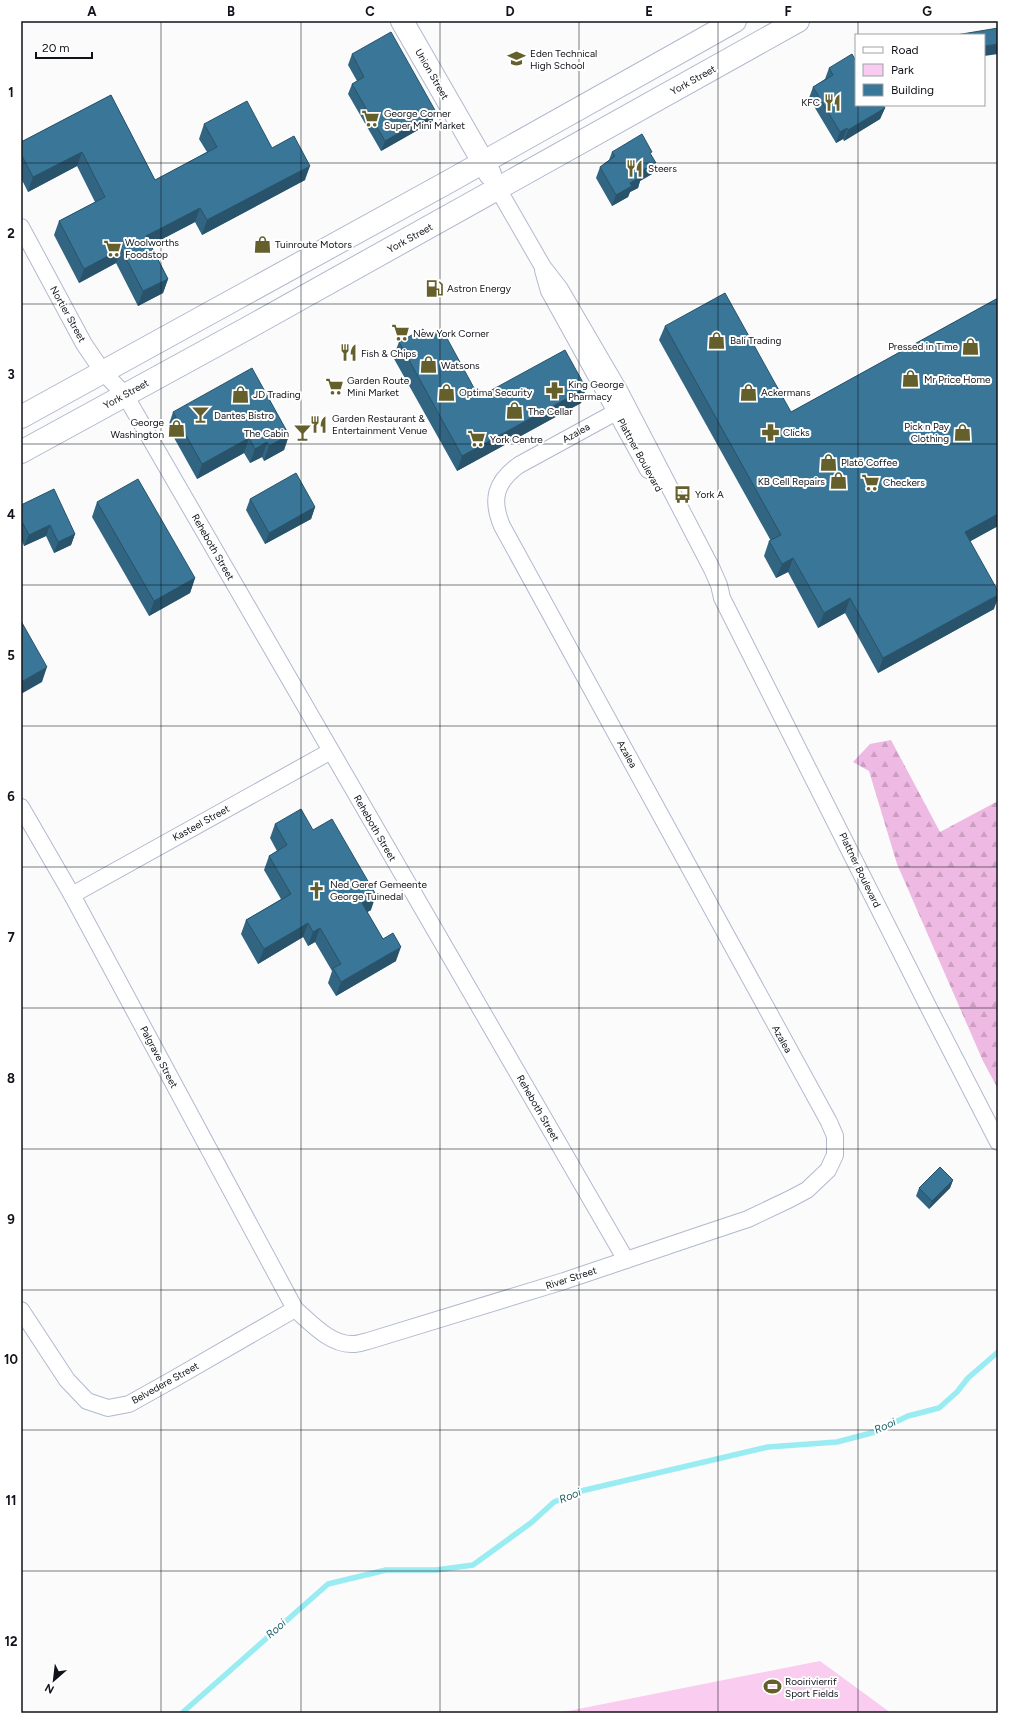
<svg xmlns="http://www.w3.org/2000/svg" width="1019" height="1734" font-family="Figtree,sans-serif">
  <defs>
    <pattern id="forest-firs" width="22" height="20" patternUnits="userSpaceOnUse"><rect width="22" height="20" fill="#eeb9e3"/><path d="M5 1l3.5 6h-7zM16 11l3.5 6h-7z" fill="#cb9ec2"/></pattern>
  </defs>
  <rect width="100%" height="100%" fill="#fbfbfb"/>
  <path fill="url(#forest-firs)" d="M891 740 940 832 998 801V1089L983 1061 897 864 869 771 853 762 870 744Z"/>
  <path fill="#faccf0" d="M820 1661 891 1713H558Z"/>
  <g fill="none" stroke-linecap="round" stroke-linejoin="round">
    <path stroke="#99ecf2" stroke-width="5.5" d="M182 1713 328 1584 386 1570H436L473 1565 532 1522 554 1502 581 1491 768 1447 837 1442 875 1432 908 1416 939 1408 957 1392 968 1378 998 1352"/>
    <defs>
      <g id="street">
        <path d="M498 189 543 267 560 289 619 390 712 569 719 585 722 598 933 1016 998 1142"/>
        <path d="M21 227 84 344 103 372 125 395 626 1260"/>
        <path d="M543 270 549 291 648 470"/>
        <path d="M21 807 72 895 295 1309C310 1322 330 1345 353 1344 358 1344 363 1342 368 1341L564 1281 703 1234 748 1219 790 1199 807 1190 828 1170 835 1155V1136L829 1122 502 526C491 500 495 482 519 465L627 406"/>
        <path d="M72 895 331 751"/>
        <path d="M21 1310 67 1380 87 1401 108 1408 129 1404 172 1380 295 1309"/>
      </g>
      <g id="secondary">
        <path d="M402 21 490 174"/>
        <path d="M21 417 448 182 735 21"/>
        <path d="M21 452 246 329 798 21"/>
      </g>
    </defs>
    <use href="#street" stroke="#b0b9ce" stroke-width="18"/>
    <use href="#secondary" stroke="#b0b9ce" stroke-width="24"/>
    <use href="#street" stroke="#fff" stroke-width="16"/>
    <use href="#secondary" stroke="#fff" stroke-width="22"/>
  </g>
  <g fill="#316582">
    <path d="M352 54 436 112 432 122 381 151 348 94 352 84 357 81 348 65Z"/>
    <path d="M829 68 885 108 880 119 844 141 843 139 836 143 809 98 813 87 825 79Z"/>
    <path d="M111 95 155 180 207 152 199 139 204 124 272 148 305 180 202 235 195 222 151 245 168 279 163 293 138 306 116 263 79 283 54 235 59 221 95 202 77 166 28 192 21 178V142Z"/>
    <path d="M612 152 651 155 656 163 652 174 640 181 638 188 630 192 628 197 612 206 596 178 600 167 609 160Z"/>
    <path d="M998 298V526L970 541 994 609 878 673 845 613 818 628 788 572 776 578 764 556 769 541H771L659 340 665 326 791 412Z"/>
    <path d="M427 337 474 388 488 392 586 388 581 403 457 471 393 357 399 342Z"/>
    <path d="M173 412 289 435 284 450 264 461 262 457 250 463 244 453 197 479 168 427Z"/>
    <path d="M250 499 315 507 311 519 265 544 246 510Z"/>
    <path d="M97 502 195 578 190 593 149 616 92 517Z"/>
    <path d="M21 505 75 534 71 545 54 553 46 536 24 546 21 539Z"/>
    <path d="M275 824 313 830 371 910 367 912 396 961 336 996 328 983 332 971 315 942 308 946 303 937 258 964 241 934 246 920 281 899 264 870 269 856 277 851 270 838Z"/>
    <path d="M953 1180 950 1188 929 1209 916 1196 919 1188Z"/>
  </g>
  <g fill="#28536a">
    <path d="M998 44V54L984 56V46Z"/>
    <path d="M885 108 880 119 844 141 848 130Z"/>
    <path d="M436 112 432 122 381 151 385 141Z"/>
    <path d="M847 128 843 139 836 143 840 132Z"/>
    <path d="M82 152 77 166 28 192 33 177Z"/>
    <path d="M656 163 652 174 640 181 638 188 630 192 628 197 612 206 616 195 630 183 639 172Z"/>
    <path d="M310 166 305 180 202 235 207 220Z"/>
    <path d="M200 208 195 222 141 250 146 236Z"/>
    <path d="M121 249 116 263 79 283 84 269Z"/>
    <path d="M168 279 163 293 138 306 143 291Z"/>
    <path d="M586 388 581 403 457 471 462 456Z"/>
    <path d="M289 435 284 450 264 461 269 446Z"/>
    <path d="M249 438 244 453 197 479 202 464Z"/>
    <path d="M267 442 262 457 250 463 255 449Z"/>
    <path d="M315 507 311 519 265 544 269 533Z"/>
    <path d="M998 514V526L960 547 965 532Z"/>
    <path d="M50 525 46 536 24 546 29 535Z"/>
    <path d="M75 534 71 545 54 553 58 542Z"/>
    <path d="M793 558 788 572 776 578 782 564Z"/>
    <path d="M195 578 190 593 149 616 154 601Z"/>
    <path d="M998 595V598L994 609 878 673 883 658Z"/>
    <path d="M850 598 845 613 818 628 824 613Z"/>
    <path d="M47 667 42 682 21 694V682Z"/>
    <path d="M376 895 371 910 357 918 362 903Z"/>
    <path d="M308 923 303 937 258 964 264 949Z"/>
    <path d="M320 928 315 942 308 946 313 932Z"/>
    <path d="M401 947 396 961 336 996 341 982Z"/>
    <path d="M953 1180 950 1188 929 1209 932 1201Z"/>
  </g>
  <g fill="#397697" stroke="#28536a">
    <path d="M998 28V44L984 46V35H956Z"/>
    <path d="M391 32 436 112 385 141 352 84 364 77 352 54Z"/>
    <path d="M852 54 856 61V105H883L885 108 848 130 847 128 840 132 813 87 833 75 829 68Z"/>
    <path d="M111 95 155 180 217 147 204 124 247 101 272 148 294 136 310 166 207 220 200 208 146 236 168 279 143 291 121 249 84 269 59 221 105 197 82 152 33 177 21 154V142Z"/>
    <path d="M642 134 652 152 650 153 656 163 639 172 642 176 630 183 632 186 616 195 600 167 615 156 612 152Z"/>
    <path d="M725 293 791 412 998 298V514L965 532 998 591V595L883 658 850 598 824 613 793 558 782 564 769 541 781 535 665 326Z"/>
    <path d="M423 329 427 337 442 329 474 388 488 392 565 350 586 388 462 456 399 342Z"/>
    <path d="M252 368 289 435 269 446 267 442 255 449 249 438 202 464 173 412Z"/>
    <path d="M296 473 315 507 269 533 250 499Z"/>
    <path d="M138 479 195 578 154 601 97 502Z"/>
    <path d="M54 489 75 534 58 542 50 525 29 535 21 520V505Z"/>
    <path d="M21 621 47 667 21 682Z"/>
    <path d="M301 809 313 830 332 819 376 895 362 903 383 939 393 933 401 947 341 982 333 968 341 964 320 928 313 932 308 923 264 949 246 920 291 894 269 856 287 845 275 824Z"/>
    <path d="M940 1167 953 1180 932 1201 919 1188Z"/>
  </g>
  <path fill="none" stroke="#10131a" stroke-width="1" stroke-opacity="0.55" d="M161 21V1713M301 21V1713M440 21V1713M579 21V1713M718 21V1713M858 21V35M858 105V1713M21 163H998M21 304H998M21 444H998M21 585H998M21 726H998M21 867H998M21 1008H998M21 1149H998M21 1290H998M21 1430H998M21 1571H998"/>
  <defs>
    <symbol id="school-bare" viewBox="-9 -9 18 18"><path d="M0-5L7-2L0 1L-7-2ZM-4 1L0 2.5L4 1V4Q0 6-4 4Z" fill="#645f2b" stroke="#fff" stroke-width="2.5" paint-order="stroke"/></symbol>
    <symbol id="restaurant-bare" viewBox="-9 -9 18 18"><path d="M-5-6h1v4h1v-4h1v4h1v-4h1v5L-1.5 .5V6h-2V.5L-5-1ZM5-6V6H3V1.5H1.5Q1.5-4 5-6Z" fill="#645f2b" stroke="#fff" stroke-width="2.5" paint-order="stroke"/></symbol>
    <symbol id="supermarket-bare" viewBox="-9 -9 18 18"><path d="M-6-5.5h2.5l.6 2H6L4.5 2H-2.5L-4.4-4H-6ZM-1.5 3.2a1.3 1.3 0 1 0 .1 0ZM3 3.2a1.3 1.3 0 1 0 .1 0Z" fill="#645f2b" stroke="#fff" stroke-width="2.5" paint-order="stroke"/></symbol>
    <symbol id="shop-bare" viewBox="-9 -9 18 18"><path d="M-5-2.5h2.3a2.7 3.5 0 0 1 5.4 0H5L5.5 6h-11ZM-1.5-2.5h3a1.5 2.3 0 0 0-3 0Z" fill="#645f2b" stroke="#fff" stroke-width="2.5" paint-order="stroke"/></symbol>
    <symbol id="fuel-bare" viewBox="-9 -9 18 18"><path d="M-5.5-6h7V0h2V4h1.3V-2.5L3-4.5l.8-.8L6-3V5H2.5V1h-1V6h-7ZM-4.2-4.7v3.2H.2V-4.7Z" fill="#645f2b" stroke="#fff" stroke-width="2.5" paint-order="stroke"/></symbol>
    <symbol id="pharmacy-bare" viewBox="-9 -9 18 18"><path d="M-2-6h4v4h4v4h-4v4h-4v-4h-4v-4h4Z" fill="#645f2b" stroke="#fff" stroke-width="2.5" paint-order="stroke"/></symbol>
    <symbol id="bar-bare" viewBox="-9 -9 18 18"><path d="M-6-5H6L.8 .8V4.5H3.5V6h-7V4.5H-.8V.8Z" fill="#645f2b" stroke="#fff" stroke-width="2.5" paint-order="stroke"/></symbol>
    <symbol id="bus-bare" viewBox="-9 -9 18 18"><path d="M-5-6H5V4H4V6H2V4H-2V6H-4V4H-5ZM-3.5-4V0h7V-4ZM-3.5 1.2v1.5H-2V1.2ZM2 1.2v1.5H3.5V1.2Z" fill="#645f2b" stroke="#fff" stroke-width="2.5" paint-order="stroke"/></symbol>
    <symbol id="church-bare" viewBox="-9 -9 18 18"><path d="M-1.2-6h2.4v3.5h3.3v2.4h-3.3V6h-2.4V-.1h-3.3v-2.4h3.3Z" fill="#645f2b" stroke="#fff" stroke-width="2.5" paint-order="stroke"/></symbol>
    <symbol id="stadium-bare" viewBox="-9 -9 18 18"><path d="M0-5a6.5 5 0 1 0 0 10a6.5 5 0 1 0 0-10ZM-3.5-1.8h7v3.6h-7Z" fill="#645f2b" stroke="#fff" stroke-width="2.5" paint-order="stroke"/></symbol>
  </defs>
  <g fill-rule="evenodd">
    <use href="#school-bare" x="504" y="46" width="25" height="25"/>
    <use href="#restaurant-bare" x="820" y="90" width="25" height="25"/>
    <use href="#supermarket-bare" x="358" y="106" width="25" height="25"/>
    <use href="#restaurant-bare" x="622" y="156" width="25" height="25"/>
    <use href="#shop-bare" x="250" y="232" width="25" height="25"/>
    <use href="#supermarket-bare" x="100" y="236" width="25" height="25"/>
    <use href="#fuel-bare" x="422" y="276" width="25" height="25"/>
    <use href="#supermarket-bare" x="388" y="320" width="25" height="25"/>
    <use href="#shop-bare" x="704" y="328" width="25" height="25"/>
    <use href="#shop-bare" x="958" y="334" width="25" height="25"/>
    <use href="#restaurant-bare" x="336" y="340" width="25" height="25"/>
    <use href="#shop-bare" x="416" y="352" width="25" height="25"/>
    <use href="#shop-bare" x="898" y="366" width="25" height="25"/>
    <use href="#supermarket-bare" x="322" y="374" width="25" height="25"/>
    <use href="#pharmacy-bare" x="542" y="378" width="25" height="25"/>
    <use href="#shop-bare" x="434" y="380" width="25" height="25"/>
    <use href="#shop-bare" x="736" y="380" width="25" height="25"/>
    <use href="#shop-bare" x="228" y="382" width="25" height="25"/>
    <use href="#shop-bare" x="502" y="398" width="25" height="25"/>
    <use href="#bar-bare" x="188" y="402" width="25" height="25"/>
    <use href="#restaurant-bare" x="306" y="412" width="25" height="25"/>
    <use href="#shop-bare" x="164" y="416" width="25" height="25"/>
    <use href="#pharmacy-bare" x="758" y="420" width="25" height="25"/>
    <use href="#shop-bare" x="950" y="420" width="25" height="25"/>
    <use href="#bar-bare" x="290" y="420" width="25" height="25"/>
    <use href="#supermarket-bare" x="464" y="426" width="25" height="25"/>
    <use href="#shop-bare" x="816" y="450" width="25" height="25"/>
    <use href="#shop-bare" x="826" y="468" width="25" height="25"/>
    <use href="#supermarket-bare" x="858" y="470" width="25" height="25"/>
    <use href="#bus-bare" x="670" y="482" width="25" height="25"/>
    <use href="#church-bare" x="304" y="878" width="25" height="25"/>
    <use href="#stadium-bare" x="760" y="1674" width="25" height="25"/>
  </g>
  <g text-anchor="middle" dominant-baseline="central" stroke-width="4" stroke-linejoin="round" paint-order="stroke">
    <g font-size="10" fill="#10131a" stroke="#fff" text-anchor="start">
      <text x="530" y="53">Eden Technical<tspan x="530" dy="12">High School</tspan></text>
      <text x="820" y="102" text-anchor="end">KFC</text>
      <text x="384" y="113">George Corner<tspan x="384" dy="12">Super Mini Market</tspan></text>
      <text x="648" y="168">Steers</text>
      <text x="125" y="242">Woolworths<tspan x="125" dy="12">Foodstop</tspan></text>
      <text x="275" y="244">Tuinroute Motors</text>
      <text x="447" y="288">Astron Energy</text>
      <text x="413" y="333">New York Corner</text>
      <text x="730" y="340">Bali Trading</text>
      <text x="958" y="346" text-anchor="end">Pressed in Time</text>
      <text x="361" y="353">Fish &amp; Chips</text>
      <text x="441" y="365">Watsons</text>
      <text x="924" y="379">Mr Price Home</text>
      <text x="347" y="380">Garden Route<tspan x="347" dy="12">Mini Market</tspan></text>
      <text x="568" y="384">King George<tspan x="568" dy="12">Pharmacy</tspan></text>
      <text x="459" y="392">Optima Security</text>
      <text x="761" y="392">Ackermans</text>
      <text x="253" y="394">JD Trading</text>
      <text x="528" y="411">The Cellar</text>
      <text x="214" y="415">Dantes Bistro</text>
      <text x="332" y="418">Garden Restaurant &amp;<tspan x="332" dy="12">Entertainment Venue</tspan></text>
      <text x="164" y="422" text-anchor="end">George<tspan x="164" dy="12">Washington</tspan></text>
      <text x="949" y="426" text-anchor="end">Pick n Pay<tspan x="949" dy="12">Clothing</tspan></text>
      <text x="783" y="432">Clicks</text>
      <text x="289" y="433" text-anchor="end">The Cabin</text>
      <text x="490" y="439">York Centre</text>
      <text x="841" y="462">Platō Coffee</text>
      <text x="825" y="481" text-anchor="end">KB Cell Repairs</text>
      <text x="883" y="482">Checkers</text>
      <text x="695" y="494">York A</text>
      <text x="330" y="884">Ned Geref Gemeente<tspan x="330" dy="12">George Tuinedal</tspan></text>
      <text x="785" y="1681">Rooirivierrif<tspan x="785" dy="12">Sport Fields</tspan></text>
    </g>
    <g font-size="10" fill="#10131a" stroke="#fff">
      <text transform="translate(432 74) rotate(60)">Union Street</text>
      <text transform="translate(693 80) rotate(-29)">York Street</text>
      <text transform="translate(410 238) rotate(-29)">York Street</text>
      <text transform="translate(68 314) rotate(61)">Nortier Street</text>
      <text transform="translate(126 394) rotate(-29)">York Street</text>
      <text transform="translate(576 433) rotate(-29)">Azalea</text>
      <text transform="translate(640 455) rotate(61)">Plattner Boulevard</text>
      <text transform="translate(213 547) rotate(60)">Reheboth Street</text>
      <text transform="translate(627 754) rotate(61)">Azalea</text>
      <text transform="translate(201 823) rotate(-29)">Kasteel Street</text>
      <text transform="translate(375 828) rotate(60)">Reheboth Street</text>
      <text transform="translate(860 870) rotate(64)">Plattner Boulevard</text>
      <text transform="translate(782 1039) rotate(61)">Azalea</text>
      <text transform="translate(159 1057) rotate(62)">Palgrave Street</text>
      <text transform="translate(538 1108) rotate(60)">Reheboth Street</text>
      <text transform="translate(571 1278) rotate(-18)">River Street</text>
      <text transform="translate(165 1383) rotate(-29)">Belvedere Street</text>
    </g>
    <g font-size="11" font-style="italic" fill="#155c61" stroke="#fff">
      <text transform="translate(885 1426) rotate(-24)">Rooi</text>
      <text transform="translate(570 1496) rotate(-22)">Rooi</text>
      <text transform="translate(276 1629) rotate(-42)">Rooi</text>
    </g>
  </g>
  <rect width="1019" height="1734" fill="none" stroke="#ffffff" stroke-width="44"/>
  <rect x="855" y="34" width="130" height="72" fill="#ffffff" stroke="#9fa1a3"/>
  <rect x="863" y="47" width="20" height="6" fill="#ffffff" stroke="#9fa1a3"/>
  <text x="891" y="54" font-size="12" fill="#10131a">Road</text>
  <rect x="863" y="64" width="20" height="12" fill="#faccf0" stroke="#9fa1a3"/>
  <text x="891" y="74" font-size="12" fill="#10131a">Park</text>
  <rect x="863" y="84" width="20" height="12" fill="#397697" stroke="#9fa1a3"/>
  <text x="891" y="94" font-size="12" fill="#10131a">Building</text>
  <g transform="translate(54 1680) rotate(208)" stroke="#ffffff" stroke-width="3" paint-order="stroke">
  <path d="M0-3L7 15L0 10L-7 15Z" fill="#10131a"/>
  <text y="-6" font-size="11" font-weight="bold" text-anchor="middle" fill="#10131a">N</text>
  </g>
  <path d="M36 52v6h56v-6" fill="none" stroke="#10131a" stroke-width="2"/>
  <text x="42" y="52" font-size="12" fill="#10131a" stroke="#ffffff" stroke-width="3" paint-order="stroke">20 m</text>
  <rect x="22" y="22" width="975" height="1690" fill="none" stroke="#10131a" stroke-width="1.5"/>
  <g font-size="13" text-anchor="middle" font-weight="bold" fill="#10131a">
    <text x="92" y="16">A</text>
    <text x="231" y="16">B</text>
    <text x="370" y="16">C</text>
    <text x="510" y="16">D</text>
    <text x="649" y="16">E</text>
    <text x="788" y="16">F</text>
    <text x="927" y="16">G</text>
    <text x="11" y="97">1</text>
    <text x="11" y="238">2</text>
    <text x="11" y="379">3</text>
    <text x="11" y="519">4</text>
    <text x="11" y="660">5</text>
    <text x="11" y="801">6</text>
    <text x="11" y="942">7</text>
    <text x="11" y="1083">8</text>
    <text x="11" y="1224">9</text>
    <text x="11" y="1364">10</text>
    <text x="11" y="1505">11</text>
    <text x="11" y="1646">12</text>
  </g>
</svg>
